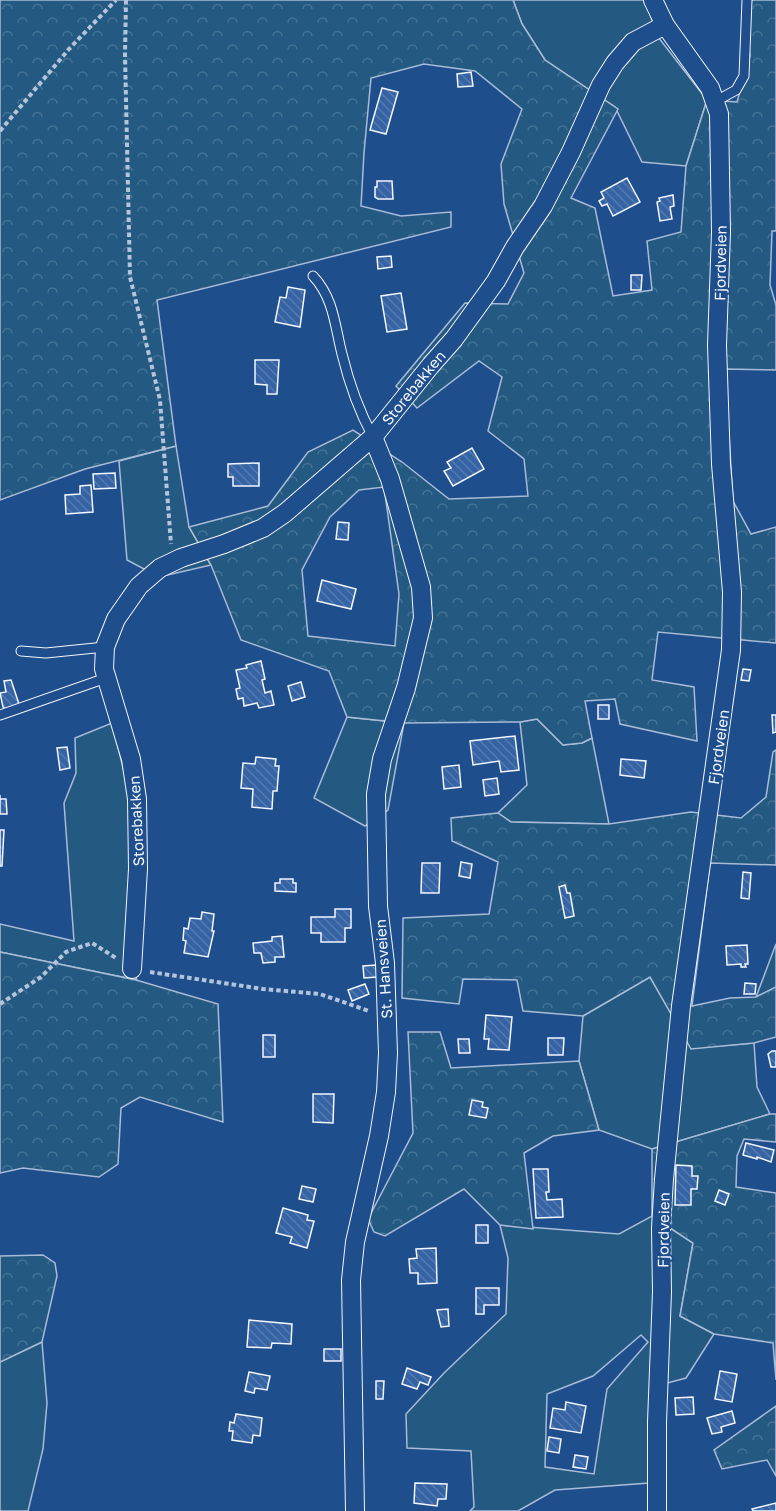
<svg xmlns="http://www.w3.org/2000/svg" width="776" height="1511" font-family="'Golos Text',sans-serif">
  <defs>
    <pattern id="forest-crowns" width="20" height="18" patternUnits="userSpaceOnUse" patternTransform="scale(1.5)"><rect width="20" height="18" fill="#245a82"/><path d="M2 6a3 3 0 1 1 6 0M12 15a3 3 0 1 1 6 0" fill="none" stroke="#447295"/></pattern>
    <pattern id="building-back-hatch" width="6" height="6" patternUnits="userSpaceOnUse" patternTransform="scale(1.5)"><rect width="6" height="6" fill="#3563a3"/><path d="M-1 5l2 2M0 0l6 6M5-1l2 2" fill="none" stroke="#537ab1"/></pattern>
  </defs>
  <rect width="100%" height="100%" fill="#1f4e8c"/>
  <g fill="#245a82" stroke="#a8bbd7" stroke-width="1.5" fill-rule="evenodd">
    <path d="M513 0H645L658 37 707 100 686 166 642 162 615 107 545 60 522 24Z"/>
    <path d="M176 446 189 527 211 565 159 577 127 560 119 461Z"/>
    <path d="M347 717 404 723 388 810 365 826 314 798Z"/>
    <path d="M537 719 563 745 582 743 592 738 609 824 511 822 498 813 527 785 520 722Z"/>
    <path d="M112 723 131 800 134 877 124 952 137 980 0 952V924L74 941 64 803 76 773 75 738Z"/>
    <path d="M776 944V987L756 997Z"/>
    <path d="M650 977 691 1048 754 1043 757 1087 770 1114 652 1149 599 1130 579 1061 583 1016Z"/>
    <path d="M652 1216 693 1243 680 1316 714 1334 686 1378 652 1387 649 1483 555 1490 518 1511H470L474 1507 471 1451 407 1448 406 1414 444 1373 506 1314 508 1258 500 1225 619 1234ZM641 1335 648 1342 607 1389 594 1474 545 1467 547 1394 593 1376Z"/>
    <path d="M42 1342 47 1403 43 1449 28 1511H0V1362Z"/>
  </g>
  <g fill="url(#forest-crowns)" stroke="#a8bbd7" stroke-width="1.5" fill-rule="evenodd">
    <path d="M0 0H513L522 24 545 60 618 109 571 198 595 208 613 296 652 290 647 241 681 232 686 166 707 100 737 102 750 56 743 4 753 0H776V231H772L770 285 776 305V370L725 369 733 501 751 534 776 527V643L658 632 652 680 694 687 697 741 620 724 615 699 585 701 592 738 582 743 563 745 537 719 520 722 404 723 347 717 329 671 241 640 211 565 189 527 268 506 308 452 353 430 402 462 449 499 528 496 524 459 488 431 502 377 479 361 417 408 396 386 465 303 508 304 524 273 504 204 501 164 522 109 475 71 424 64 371 78 364 153 361 206 401 216 451 212V227L157 300 176 446 85 469 0 500ZM384 487 399 594 395 646 308 636 302 570 330 517 359 490Z"/>
    <path d="M776 750V865L710 863 692 1006 730 998 756 997 776 987V1037L754 1043 691 1049 650 977 583 1016 523 1011 517 980 463 979 459 1004 402 998 403 918 489 914 498 862 452 841 451 818 498 813 511 822 609 824 691 812 741 818 766 797 773 752Z"/>
    <path d="M0 952 136 980 218 1004 223 1122 140 1097 121 1108 118 1164 99 1177 23 1168 0 1173Z"/>
    <path d="M408 1032H440L451 1068 579 1061 599 1130 553 1136 524 1153 533 1229 500 1225 464 1189 385 1236 374 1232 368 1219 413 1133Z"/>
    <path d="M770 1114H776V1142L744 1139 737 1156 736 1187 776 1193V1380L773 1343 714 1334 680 1316 693 1243 652 1216V1149Z"/>
    <path d="M43 1255 55 1263 57 1276 42 1342 0 1362V1256Z"/>
    <path d="M776 1406V1476L767 1460 722 1469 714 1450Z"/>
  </g>
  <g fill="url(#building-back-hatch)" stroke="#f2f6ff" stroke-width="1.5">
    <path d="M471 72 473 86 458 87 457 74Z"/>
    <path d="M382 88 398 92 386 134 370 130Z"/>
    <path d="M627 178 640 202 613 216 607 204 602 206 599 201 604 198 601 192Z"/>
    <path d="M377 181H392L393 199H378L375 197V187H377Z"/>
    <path d="M673 195 674 206 670 207 672 219 660 221 657 202 660 201 659 198Z"/>
    <path d="M391 256 392 267 378 269 377 257Z"/>
    <path d="M631 275H642L641 290H631Z"/>
    <path d="M288 287 305 290 300 327 275 322 280 297 286 298Z"/>
    <path d="M401 293 407 329 387 332 381 296Z"/>
    <path d="M255 360H279L277 394H267V385L255 384Z"/>
    <path d="M472 448 484 469 453 486 444 471 451 468 447 462Z"/>
    <path d="M259 463V486H233V477H228V464Z"/>
    <path d="M115 473 116 488 94 489 93 474Z"/>
    <path d="M91 485 93 512 66 514 65 495 80 494V486Z"/>
    <path d="M338 522 349 523 348 540 336 539Z"/>
    <path d="M322 580 356 589 351 609 317 601Z"/>
    <path d="M261 661 265 679 262 680 265 693 271 691 274 705 259 708 257 703 244 706 243 698 238 699 236 689 240 688 236 670 247 668 246 665Z"/>
    <path d="M743 669 751 670 749 681 741 680Z"/>
    <path d="M11 680 19 704 18 707 6 710 3 707 0 693 6 692 4 681Z"/>
    <path d="M301 682 305 697 292 701 288 686Z"/>
    <rect x="598" y="705" width="11" height="14"/>
    <path d="M772 715H776V732L773 733Z"/>
    <path d="M515 736 519 770 501 772 499 761 473 765 470 741Z"/>
    <path d="M67 747 70 768 60 770 57 748Z"/>
    <path d="M256 757 276 759 275 766H279L277 791H273L272 809 252 807 253 789 241 788 243 763 255 764Z"/>
    <path d="M621 759 646 761 644 778 620 775Z"/>
    <path d="M459 765 461 787 444 789 442 767Z"/>
    <path d="M497 778 499 794 485 796 483 780Z"/>
    <path d="M0 795V799H6L7 814H0Z"/>
    <path d="M0 830H4L2 866H0Z"/>
    <path d="M461 862 472 864 470 878 459 876Z"/>
    <path d="M422 863H440L439 893H421Z"/>
    <path d="M743 872 751 873 749 899 741 898Z"/>
    <path d="M280 879H293V883H296V892L275 891V883H280Z"/>
    <path d="M565 885 567 893H570L574 916 565 918 559 887Z"/>
    <path d="M335 909H351V928H345V942H321V933H311V917H335Z"/>
    <path d="M202 912 214 914 212 931H214L208 957 184 953 186 941 183 940 184 928 188 929 190 918 201 919Z"/>
    <path d="M282 936 284 957H275V962L263 963 261 953H254L253 943 272 941V937Z"/>
    <path d="M747 945 748 964H745L746 967H741V964L727 965 726 946Z"/>
    <path d="M376 965 377 977 364 978 363 966Z"/>
    <path d="M745 983 756 984 755 994H744Z"/>
    <path d="M365 984 369 994 352 1001 348 990Z"/>
    <path d="M486 1015 512 1017 509 1050 488 1049 489 1039H484Z"/>
    <rect x="263" y="1035" width="12" height="22"/>
    <path d="M548 1038H564L563 1055H548Z"/>
    <path d="M458 1039H469L470 1053H459Z"/>
    <path d="M772 1051H776V1067H771L768 1054Z"/>
    <path d="M313 1094H334L333 1123 313 1122Z"/>
    <path d="M472 1100 483 1102 482 1107 488 1108 486 1118 469 1115Z"/>
    <path d="M746 1143 774 1150 771 1162 757 1157V1159L743 1155Z"/>
    <path d="M676 1165 692 1166V1176H698L697 1189H691V1205H675Z"/>
    <path d="M533 1169H548L549 1192H546L547 1200 562 1199 563 1217 536 1218Z"/>
    <path d="M302 1186 316 1189 313 1202 299 1199Z"/>
    <path d="M719 1190 729 1194 725 1205 715 1201Z"/>
    <path d="M283 1208 308 1215 307 1220 314 1221 307 1248 290 1243 292 1237 276 1233Z"/>
    <rect x="476" y="1225" width="12" height="18"/>
    <path d="M436 1248 437 1283 418 1284V1273H410L409 1259 417 1258 416 1249Z"/>
    <path d="M476 1288H499V1305H484V1314H476Z"/>
    <path d="M448 1309 449 1326 441 1327 437 1310Z"/>
    <path d="M249 1320 292 1324 291 1344 272 1343 271 1348 247 1347Z"/>
    <rect x="324" y="1349" width="17" height="12"/>
    <path d="M407 1368 431 1377 428 1385 420 1382 417 1389 402 1384Z"/>
    <path d="M720 1371 737 1374 732 1402 715 1399Z"/>
    <path d="M249 1372 270 1376 267 1390 255 1388 254 1393 245 1391Z"/>
    <path d="M376 1381H384L383 1399H376Z"/>
    <path d="M693 1397 694 1414 676 1415 675 1398Z"/>
    <path d="M566 1402 586 1406 581 1433 550 1428 553 1408 565 1410Z"/>
    <path d="M732 1411 735 1423 721 1427 722 1432 712 1434 707 1418Z"/>
    <path d="M236 1414 262 1418 260 1436 253 1435 252 1443 232 1440 233 1431H229L230 1422 234 1423Z"/>
    <path d="M549 1437 561 1439 559 1453 547 1451Z"/>
    <path d="M575 1455 588 1457 586 1469 573 1467Z"/>
    <path d="M415 1483 447 1484 446 1499H438L437 1506 414 1503Z"/>
    <path d="M776 1503V1511H753L752 1509Z"/>
  </g>
  <g fill="none" stroke-linecap="round" stroke-linejoin="round">
    <defs>
      <g id="lane">
        <path d="M716 101 736 90 744 76 747 0"/>
        <path d="M313 276C334 298 335 327 342 354 349 383 359 411 373 437"/>
        <path d="M21 651 46 653 105 647"/>
        <path d="M0 715 106 678"/>
      </g>
      <g id="street">
        <path d="M653 0 665 25 710 88 719 114 721 232 717 345 721 464 732 592 731 650 681 1006 664 1179 661 1228 662 1292 657 1422V1511"/>
        <path id="s1" d="M132 969 138 869 137 799 131 759 104 669 105 647 116 619 139 586 160 568 181 558 224 544 263 528 285 513 373 437 431 365 454 339 496 281 515 247 543 206 571 152 601 85 615 63 633 42 665 25"/>
        <path d="M355 1511 351 1280 355 1242 379 1136 386 1092 388 1053 385 963 378 906 376 794 382 759 406 688 423 618 421 587 390 479 373 437"/>
      </g>
    </defs>
    <use href="#lane" stroke="#f2f6ff" stroke-width="11"/>
    <use href="#street" stroke="#f2f6ff" stroke-width="20"/>
    <g stroke="#b3c4dc" stroke-width="4" stroke-dasharray="4.5 3" stroke-linecap="butt">
      <path d="M126 0 125 55 130 277 160 400 171 544"/>
      <path d="M0 131 69 49 116 0"/>
      <path d="M150 972 263 989 320 994 369 1011"/>
      <path d="M0 1004 41 977 66 952 92 943 116 958"/>
    </g>
    <use href="#lane" stroke="#1f4e8c" stroke-width="9"/>
    <use href="#street" stroke="#1f4e8c" stroke-width="18"/>
  </g>
  <g text-anchor="middle" dominant-baseline="central" stroke-width="4.5" stroke-linejoin="round" paint-order="stroke">
    <g font-size="15" fill="#f2f6ff" stroke="#1f4e8c">
      <text transform="translate(720 263) rotate(-89)">Fjordveien</text>
      <text stroke="none"><textPath href="#s1" startOffset="742">Storebakken</textPath></text>
      <text transform="translate(718 747) rotate(-82)">Fjordveien</text>
      <text transform="translate(136 821) rotate(-93)">Storebakken</text>
      <text transform="translate(383 969) rotate(-94)">St. Hansveien</text>
      <text transform="translate(663 1230) rotate(-89)">Fjordveien</text>
    </g>
  </g>
</svg>
